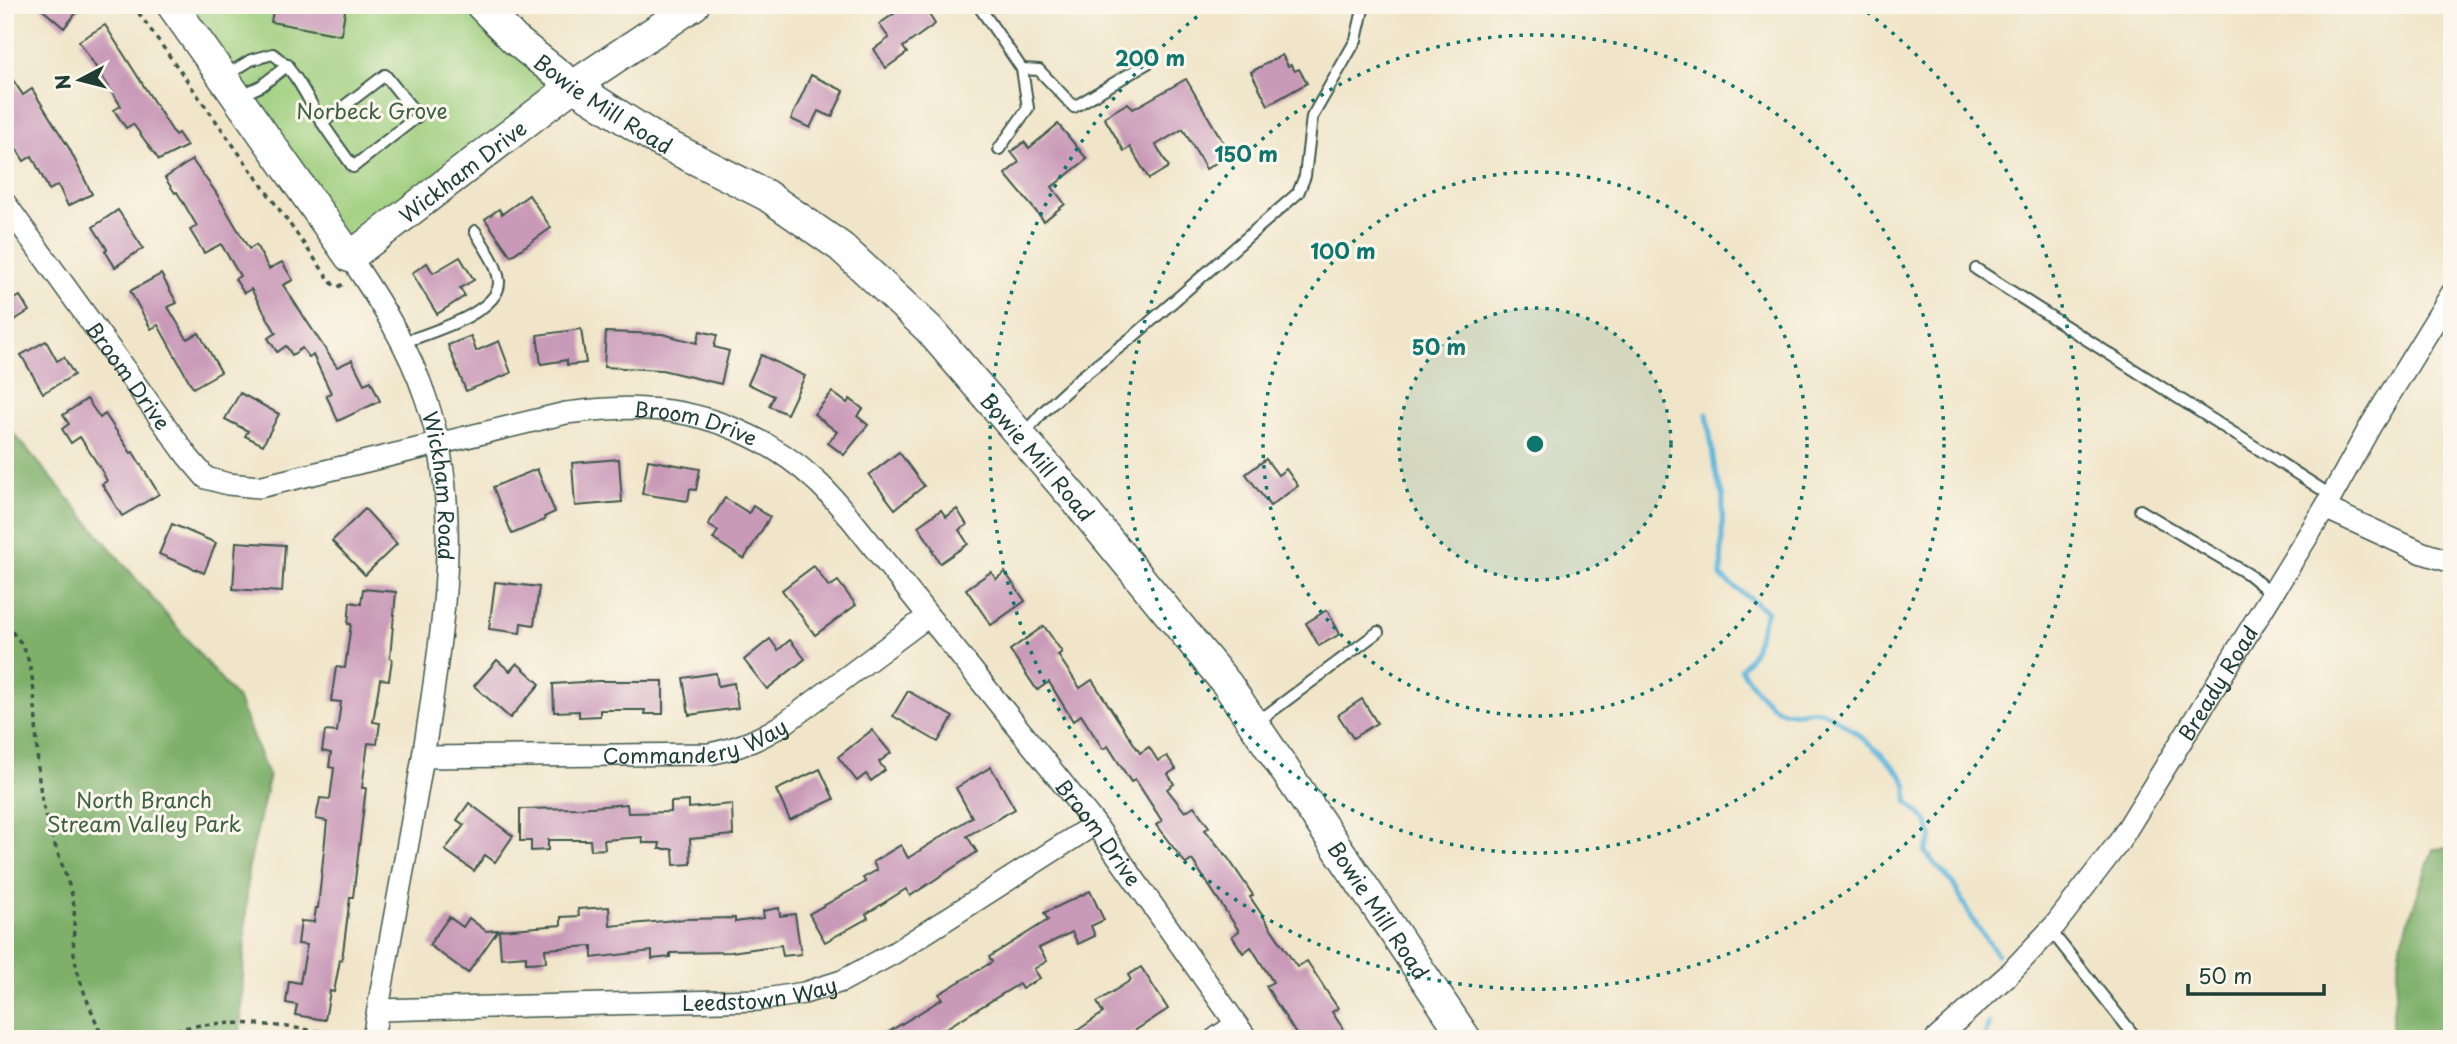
<svg xmlns="http://www.w3.org/2000/svg" width="2457" height="1044" font-family="'Playpen Sans',sans-serif">
  <rect width="100%" height="100%" fill="#fbf7ec"/>
  <filter id="ink" filterUnits="userSpaceOnUse"><feTurbulence type="fractalNoise" baseFrequency=".0143" numOctaves="2"/><feDisplacementMap in="SourceGraphic" scale="14" xChannelSelector="R" yChannelSelector="G"/><feConvolveMatrix kernelMatrix="1 2 1 2 8 2 1 2 1" color-interpolation-filters="sRGB"/></filter>
  <filter id="wash" filterUnits="userSpaceOnUse"><feTurbulence type="fractalNoise" baseFrequency=".00686" numOctaves="4" result="noise"/><feDisplacementMap in="SourceGraphic" scale="28" xChannelSelector="R" yChannelSelector="G"/><feGaussianBlur stdDeviation="1.57" result="paint"/><feColorMatrix in="noise" values="0 0 0 0 0 0 0 0 0 0 0 0 0 0 0 0 0 1.4 0 .05"/><feComposite in="paint" operator="in"/></filter>
  <g filter="url(#wash)">
    <rect width="100%" height="100%" fill="#f0e5c9"/>
    <path fill="#9dcd7b" stroke="#5e8558" stroke-width="2" d="M172 5H481L573 86 350 257Z"/>
    <g fill="#7eb06b" stroke="#4e7650" stroke-width="2">
      <path d="M5 423 238 700 269 778 248 870 240 1039H5Z"/>
      <path d="M2452 848V1039H2390L2401 944 2433 849Z"/>
    </g>
    <g fill="none" stroke-linecap="round" stroke-linejoin="round">
      <g stroke="#5fb6dc" stroke-width="5">
        <path d="M1707 414 1715 471 1723 497 1721 577 1767 611 1753 653 1741 669C1750 682 1760 697 1773 706 1791 719 1804 708 1820 711 1837 714 1902 768 1906 784 1908 789 1907 796 1907 801L1928 822 1932 838 1925 852 1953 884 1974 922 1997 954"/>
        <path d="M1984 1039 1989 1023"/>
      </g>
    </g>
    <g id="blocks">
      <g fill="#c999b8">
        <path d="M37 5H83L64 28Z"/>
        <path d="M274 5H346L341 35 271 22Z"/>
        <path d="M907 5H923L935 24 903 47 907 53 886 68 874 49 889 38 879 24Z"/>
        <path d="M105 25 175 135 178 133 187 146 159 160 133 124 126 128 114 110 121 106 79 41Z"/>
        <path d="M1282 55 1288 66 1291 65 1295 71 1299 69 1307 83 1268 105 1251 72Z"/>
        <path d="M5 68 23 95 32 89 69 148 92 194 68 206 58 185 49 190 32 156 24 161 5 130Z"/>
        <path d="M811 75 844 91 832 117 818 111 810 128 791 119Z"/>
        <path d="M1186 79 1230 154 1206 169 1183 129 1156 145 1169 167 1149 179 1130 147 1124 151 1104 117 1128 103 1133 109Z"/>
        <path d="M1058 124 1087 159 1052 187 1065 204 1044 221 1005 174 1019 162 1011 152 1024 142 1029 148Z"/>
        <path d="M192 160 215 191 249 249 256 245 269 269 282 262 293 280 283 285 337 367 352 360 364 384 371 381 380 401 338 421 326 395 331 393 313 355 309 357 302 348 292 355 286 346 277 352 268 338 276 333 251 289 244 293 235 279 240 276 221 244 204 253 190 230 197 226 177 192 175 193 165 178Z"/>
        <path d="M529 195 551 228 511 256 485 219 499 209 502 214Z"/>
        <path d="M118 210 143 248 115 267 105 251 107 249 93 227Z"/>
        <path d="M460 257 474 280 460 288 465 296 437 314 412 273 427 263 433 273Z"/>
        <path d="M161 274 177 303 168 307 187 339 199 333 221 372 193 388 158 325 151 329 130 291Z"/>
        <path d="M5 284 14 299 20 296 29 311 5 326Z"/>
        <path d="M581 329 586 363 567 365V360L541 364 537 335Z"/>
        <path d="M700 331 717 335 714 347 729 351 721 384 662 370 604 367 606 332 662 334 697 343Z"/>
        <path d="M471 336 476 351 499 341 511 373 466 391 448 345Z"/>
        <path d="M46 341 57 361 64 357 74 375 43 393 21 355Z"/>
        <path d="M761 355 805 376 787 414 769 406 774 396 748 384Z"/>
        <path d="M832 392 847 403 850 399 863 409 857 416 868 425 844 455 828 443 837 432 814 414Z"/>
        <path d="M240 393 279 414 263 445 245 436 248 431 225 419Z"/>
        <path d="M87 399 100 418 105 414 131 453 133 452 159 494 122 516 102 484 107 481 102 471 80 437 71 443 62 429 69 424 63 415Z"/>
        <path d="M899 452 924 486 895 509 869 475Z"/>
        <path d="M619 459 622 502 575 506 572 463Z"/>
        <path d="M1266 459 1278 475 1286 469 1298 486 1270 506 1246 474Z"/>
        <path d="M648 460 700 469 696 490 690 489 688 501 642 494Z"/>
        <path d="M537 469 555 512 544 517 545 520 512 534 493 487Z"/>
        <path d="M725 498 749 513 753 506 770 517 744 559 713 539 718 531 708 525Z"/>
        <path d="M365 509 397 544 365 575 332 541Z"/>
        <path d="M957 509 967 525 959 530 968 544 940 563 932 551 934 550 918 526 941 510 946 517Z"/>
        <path d="M172 524 216 543 204 573 159 554Z"/>
        <path d="M236 542 285 545 282 592 233 589Z"/>
        <path d="M814 566 829 587 838 581 856 605 815 635 782 590Z"/>
        <path d="M991 572 996 579 1005 572 1025 601 991 625 966 589Z"/>
        <path d="M495 582 539 587 534 625 521 623 520 633 489 629Z"/>
        <path d="M363 589 396 592 390 658 392 659 389 680 380 679 373 722 380 723 377 744 368 743 362 788H366L353 897H350L342 960H340L334 992 330 991 325 1020 295 1015 297 1005 286 1003 289 981 300 983 307 945 298 944 301 921 314 922 316 908H318L327 821 316 819 320 798 330 799 334 768 329 767 331 753 322 751 325 731 337 732 341 702 331 701 336 667 345 668 351 624H348L350 602 361 604Z"/>
        <path d="M1327 610 1340 634 1319 646 1306 623Z"/>
        <path d="M1044 626 1062 652 1058 655 1080 688 1092 680 1140 753 1149 747 1158 761 1167 756 1176 769 1168 774 1174 784 1167 789 1185 812 1194 806 1209 827 1205 830 1228 858 1253 895 1250 897 1297 967 1307 961 1329 995 1338 1008 1332 1012 1350 1039H1299L1266 986 1273 982 1251 947 1243 953 1232 936 1239 931 1192 860 1186 864 1156 825 1162 821 1135 779 1131 782 1108 746 1103 749 1081 715 1073 721 1049 682 1037 690 1010 650Z"/>
        <path d="M770 639 778 650 790 640 805 659 767 689 744 660Z"/>
        <path d="M497 660 510 671 517 663 540 684 510 718 474 686Z"/>
        <path d="M716 673 718 686 734 683 738 708 689 715 683 678Z"/>
        <path d="M598 681H663V714H645V710H600V716L579 717V711L554 712 553 684Z"/>
        <path d="M908 691 953 717 938 742 893 716Z"/>
        <path d="M1362 699 1377 723 1353 738 1338 715Z"/>
        <path d="M872 730 891 753 879 762 885 770 871 781 866 774 857 781 838 757Z"/>
        <path d="M991 767 1015 809 967 836 977 852 910 896 906 889 866 914 868 918 825 942 809 914 866 882 863 878 877 870 873 862 901 845 908 858 972 817 956 788Z"/>
        <path d="M820 769 834 799 790 820 776 790Z"/>
        <path d="M689 801V808L732 804 733 835 690 839 691 864 674 865 673 849H659L660 843H643L642 837 604 840 605 849 591 850 590 840H548V850L531 851V841H520V809L579 808 627 804 628 813 671 812V802Z"/>
        <path d="M469 803 513 836 495 862 485 855 474 871 445 850 464 825 457 820Z"/>
        <path d="M1090 891 1104 920 1091 926 1095 936 1078 944 1072 932 1039 948 1047 961 1034 969 1040 978 1022 989 1019 984 943 1030 948 1039H877L942 999 939 994 992 962 989 957 1048 920 1044 913Z"/>
        <path d="M609 907 610 926 686 919 735 918V922L764 918 763 911 779 908 780 916 795 914 801 954 783 956 781 945 731 952 670 953V957L652 959V951L592 958V946L545 949 546 962 526 963V956L501 958 499 930 561 925V917L579 916 578 909Z"/>
        <path d="M449 917 463 927 469 918 486 931 498 930 468 973 429 945Z"/>
        <path d="M1141 967 1168 1009 1122 1039H1065L1103 1013 1097 1002 1131 980 1128 975Z"/>
      </g>
    </g>
  </g>
  <g filter="url(#ink)">
    <use href="#blocks" fill-opacity="0" stroke="#3e564a" stroke-width="2"/>
    <g fill="none" stroke-linecap="round" stroke-linejoin="round">
      <defs>
        <g id="lane">
          <path d="M978 5 1022 69 1039 70 1074 107 1151 61"/>
          <path d="M225 76 251 60 273 54C297 72 306 96 321 121 331 137 343 152 353 167L418 116 385 75 322 123"/>
          <path d="M241 95 261 86 288 65"/>
          <path d="M999 149 1028 108 1022 69"/>
          <path d="M1976 269 2332 496"/>
          <path d="M401 343C425 334 501 313 499 281 497 263 484 247 475 231"/>
          <path d="M1023 435 1043 412 1079 379 1135 335 1298 193 1305 176 1312 117 1356 40 1364 5"/>
          <path d="M2140 510 2248 574 2272 594"/>
          <path d="M1256 723 1378 632"/>
          <path d="M2051 931 2137 1039"/>
        </g>
        <g id="street">
          <path id="s1" d="M5 203 188 457 206 478 228 484 259 487 566 413C593 410 619 407 646 409 707 411 771 439 815 480 828 491 839 506 851 519L1095 824 1247 1039"/>
          <path id="s2" d="M350 257C379 300 408 346 425 396 461 496 446 603 431 705 415 817 391 927 373 1039"/>
          <path d="M2325 508 2423 553 2452 562"/>
          <path id="s3" d="M424 757 709 754C739 748 759 740 785 723L927 617"/>
          <path id="s4" d="M378 1010 759 1000 804 993 842 981 894 953 1095 824"/>
          <path d="M1215 1039 1236 1024"/>
          <path id="s5" d="M1936 1039 2008 975 2055 925 2119 842 2325 508 2371 425 2452 293"/>
        </g>
        <g id="secondary">
          <path id="s6" d="M172 5 350 257 573 86 694 5"/>
          <path id="s7" d="M481 5 514 39 573 86 659 141 766 195 841 247 929 329 1073 497 1227 684 1466 1039"/>
        </g>
      </defs>
      <use href="#lane" stroke="#3e564a" stroke-width="14"/>
      <use href="#street" stroke="#3e564a" stroke-width="24"/>
      <use href="#secondary" stroke="#3e564a" stroke-width="33"/>
      <g stroke="#3e564a" stroke-width="3.5" stroke-dasharray="5 5" stroke-linecap="butt">
        <path d="M133 5 334 286 338 287 346 283"/>
        <path d="M5 624C11 631 18 638 22 645 40 675 34 750 40 787 45 825 61 858 72 895 77 915 72 933 74 953 78 983 92 1011 103 1039"/>
        <path d="M147 1039C214 1011 287 1027 356 1037"/>
      </g>
      <use href="#lane" stroke="#fff" stroke-width="10"/>
      <use href="#street" stroke="#fff" stroke-width="21"/>
      <use href="#secondary" stroke="#fff" stroke-width="30"/>
    </g>
  </g>
  <circle cx="1535" cy="444" r="136" fill="#0f766e" fill-opacity=".12"/>
  <g fill="none" stroke="#0f766e" stroke-width="3.5" stroke-dasharray="3.5 7">
    <circle cx="1535" cy="444" r="136"/>
    <circle cx="1535" cy="444" r="272"/>
    <circle cx="1535" cy="444" r="409"/>
    <path d="M1859 6A545 545 0 1 1 1211 6"/>
  </g>
  <g text-anchor="middle" dominant-baseline="central" stroke-width="6" stroke-linejoin="round" paint-order="stroke">
    <g font-size="21" fill="#1f3d34" stroke="#fbf7ec">
      <text stroke="none"><textPath href="#s7" startOffset="158">Bowie Mill Road</textPath></text>
      <text stroke="none"><textPath href="#s6" startOffset="450">Wickham Drive</textPath></text>
      <text stroke="none"><textPath href="#s1" startOffset="212">Broom Drive</textPath></text>
      <text stroke="none"><textPath href="#s1" startOffset="842">Broom Drive</textPath></text>
      <text stroke="none"><textPath href="#s7" startOffset="724">Bowie Mill Road</textPath></text>
      <text stroke="none"><textPath href="#s2" startOffset="250">Wickham Road</textPath></text>
      <text stroke="none"><textPath href="#s5" startOffset="457">Bready Road</textPath></text>
      <text stroke="none"><textPath href="#s3" startOffset="273">Commandery Way</textPath></text>
      <text stroke="none"><textPath href="#s1" startOffset="1430">Broom Drive</textPath></text>
      <text stroke="none"><textPath href="#s7" startOffset="1292">Bowie Mill Road</textPath></text>
      <text stroke="none"><textPath href="#s4" startOffset="382">Leedstown Way</textPath></text>
    </g>
    <g font-size="21" fill="#3e6146" stroke="#fbf7ec">
      <text x="372" y="110">Norbeck Grove</text>
      <text x="144" y="799">North Branch<tspan x="144" dy="24">Stream Valley Park</tspan></text>
    </g>
  </g>
  <circle cx="1535" cy="444" r="10" fill="#0f766e" stroke="#fbf7ec" stroke-width="3.5"/>
  <g font-size="21" text-anchor="middle" font-weight="bold" fill="#0f766e" stroke="#fbf7ec" stroke-width="6" stroke-linejoin="round" paint-order="stroke">
    <text x="1150" y="66">200 m</text>
    <text x="1246" y="162">150 m</text>
    <text x="1343" y="259">100 m</text>
    <text x="1439" y="355">50 m</text>
  </g>
  <rect width="2457" height="1044" fill="none" stroke="#fbf7ec" stroke-width="28"/>
  <g transform="translate(80 80) rotate(263)" stroke="#fbf7ec" stroke-width="5" paint-order="stroke">
  <path d="M0-5L12 26L0 18L-12 26Z" fill="#1f3d34"/>
  <text y="-10" font-size="19" font-weight="bold" text-anchor="middle" fill="#1f3d34">N</text>
  </g>
  <path d="M2188 984v10h136v-10" fill="none" stroke="#1f3d34" stroke-width="3.5"/>
  <text x="2198" y="984" font-size="21" fill="#1f3d34" stroke="#fbf7ec" stroke-width="5" paint-order="stroke">50 m</text>
</svg>
